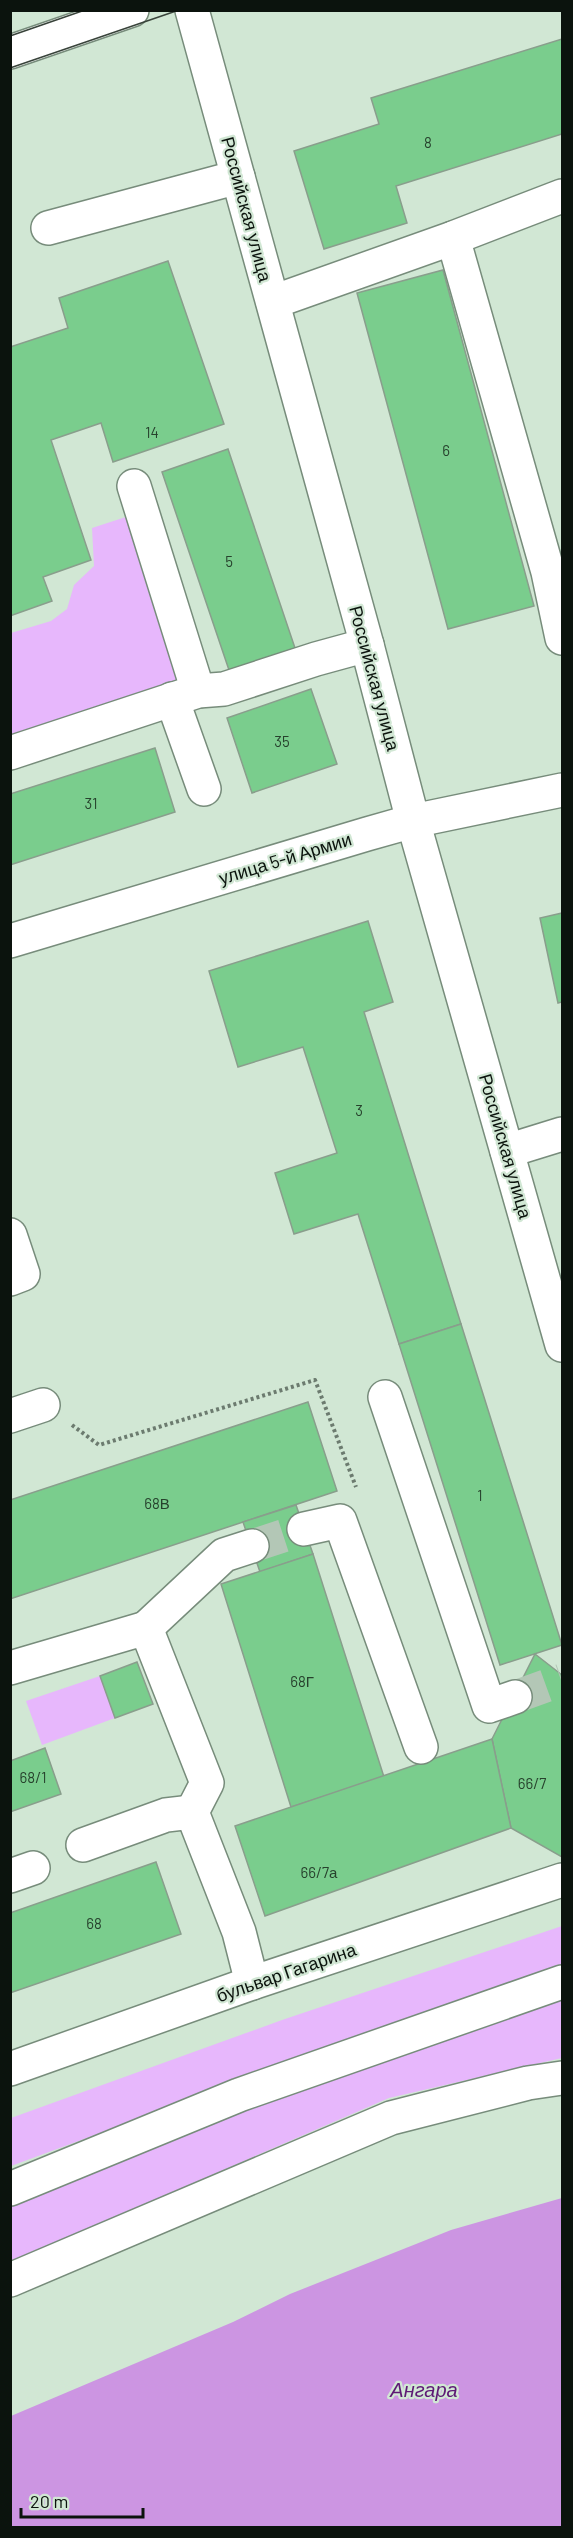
<svg xmlns="http://www.w3.org/2000/svg" width="573" height="2538" font-family="Barlow,sans-serif">
  <rect width="100%" height="100%" fill="#d1e7d4"/>
  <g fill="#e7b7fc">
    <path d="M135 514 187 684 11 735V633L51 621 67 609 74 585 94 566 92 528Z"/>
    <path d="M100 1676 115 1718 42 1745 26 1701Z"/>
    <path d="M562 1926V1967L425 2013 11 2166V2118L282 2020Z"/>
    <path d="M562 1994V2058L389 2098 11 2262V2200L83 2169Z"/>
  </g>
  <path fill="#cc95e2" d="M562 2198V2527H11V2416L233 2322 290 2294 416 2244 451 2230Z"/>
  <g fill="#7acd8d" stroke="#899e8c" stroke-width="1.5">
    <path d="M562 39V134L396 186 407 223 324 249 294 151 379 124 371 98Z"/>
    <path d="M168 261 224 424 113 462 101 423 51 440 91 560 43 577 52 601 10 616V347L68 328 59 298Z"/>
    <path d="M443 270 534 606 448 629 357 293Z"/>
    <path d="M228 449 296 651 230 673 162 472Z"/>
    <path d="M311 689 337 764 252 793 227 718Z"/>
    <path d="M155 748 175 812 10 865V794Z"/>
    <path d="M562 913V1002L558 1003 540 918Z"/>
    <path d="M368 921 393 1002 364 1012 461 1324 399 1344 358 1214 294 1234 275 1173 337 1153 303 1047 238 1067 209 971Z"/>
    <path d="M461 1324 562 1645 500 1665 399 1344Z"/>
    <path d="M308 1402 337 1491 10 1599V1500Z"/>
    <path d="M296 1505 313 1554 260 1572 243 1522Z"/>
    <path d="M313 1554 384 1777 291 1807 221 1584Z"/>
    <path d="M535 1654 562 1675V1857L511 1828 492 1739Z"/>
    <path d="M137 1662 153 1704 115 1718 100 1676Z"/>
    <path d="M492 1739 511 1828 265 1916 235 1826Z"/>
    <path d="M45 1748 61 1794 10 1812V1761Z"/>
    <path d="M156 1862 181 1934 10 1993V1913Z"/>
  </g>
  <g fill="none" stroke-linecap="round" stroke-linejoin="round">
    <g stroke="#b3c7b6" stroke-width="33" stroke-dasharray="33 16" stroke-linecap="butt">
      <path d="M252 1546 304 1529"/>
      <path d="M515 1697 562 1680"/>
    </g>
    <defs>
      <g id="minor">
        <path d="M192 10 367 645 413 821 562 1345"/>
        <path d="M48 228 238 177"/>
        <path d="M453 238 548 572 562 638"/>
        <path d="M273 302 453 238 562 196"/>
        <path d="M134 486 198 691"/>
        <path d="M172 699 204 789"/>
        <path d="M10 753 198 691 224 689 316 659 367 645"/>
        <path d="M10 941 367 834 413 821 562 790"/>
        <path d="M507 1151 562 1134"/>
        <path d="M10 1235 23 1274 10 1279"/>
        <path d="M385 1397 489 1706 515 1697"/>
        <path d="M10 1416 43 1405"/>
        <path d="M304 1529 340 1521 421 1747"/>
        <path d="M146 1628 224 1555 252 1546"/>
        <path d="M10 1668 146 1628 207 1783 192 1812 239 1932 252 1983"/>
        <path d="M83 1845 166 1815 192 1812"/>
        <path d="M10 1876 33 1868"/>
        <path d="M10 2069 252 1983 562 1880"/>
        <path d="M10 2189 239 2095 562 1982"/>
        <path d="M10 2280 391 2118 528 2083 562 2078"/>
      </g>
      <path id="major" d="M10 52 132 10"/>
    </defs>
    <use href="#minor" stroke="#778c7b" stroke-width="36"/>
    <use href="#major" stroke="#778c7b" stroke-width="36"/>
    <path stroke="#6c7b6f" stroke-width="4" stroke-dasharray="3 3" stroke-linecap="butt" d="M72 1425 99 1445 315 1380 356 1487"/>
    <use href="#minor" stroke="#fff" stroke-width="33"/>
    <use href="#major" stroke="#fff" stroke-width="33"/>
    <g stroke="#38433a" stroke-width="1.5">
      <path d="M10 36 85 10"/>
      <path d="M10 68 179 10"/>
    </g>
  </g>
  <g text-anchor="middle" dominant-baseline="central" stroke-width="4.5" stroke-linejoin="round" paint-order="stroke">
    <g font-size="15" fill="#27422d">
      <text x="428" y="142">8</text>
      <text x="152" y="432">14</text>
      <text x="446" y="450">6</text>
      <text x="229" y="561">5</text>
      <text x="282" y="741">35</text>
      <text x="91" y="803">31</text>
      <text x="359" y="1110">3</text>
      <text x="480" y="1495">1</text>
      <text x="157" y="1503">68В</text>
      <text x="302" y="1681">68Г</text>
      <text x="33" y="1777">68/1</text>
      <text x="532" y="1783">66/7</text>
      <text x="319" y="1872">66/7а</text>
      <text x="94" y="1923">68</text>
    </g>
    <g font-size="18" fill="#0b130d" stroke="#d1e7d4">
      <text transform="translate(247 209) rotate(75)">Российская улица</text>
      <text transform="translate(375 678) rotate(75)">Российская улица</text>
      <text transform="translate(285 858) rotate(-17)">улица 5-й Армии</text>
      <text transform="translate(506 1146) rotate(74)">Российская улица</text>
      <text transform="translate(286 1972) rotate(-19)">бульвар Гагарина</text>
    </g>
    <g font-size="20" font-style="italic" fill="#5e1a75" stroke="#d1e7d4">
      <text x="424" y="2389">Ангара</text>
    </g>
  </g>
  <rect width="573" height="2538" fill="none" stroke="#0b130d" stroke-width="24"/>
  <path d="M21 2508v9h122v-9" fill="none" stroke="#0b130d" stroke-width="3"/>
  <text x="30" y="2508" font-size="18" fill="#0b130d" stroke="#d1e7d4" stroke-width="4.5" paint-order="stroke">20 m</text>
</svg>
